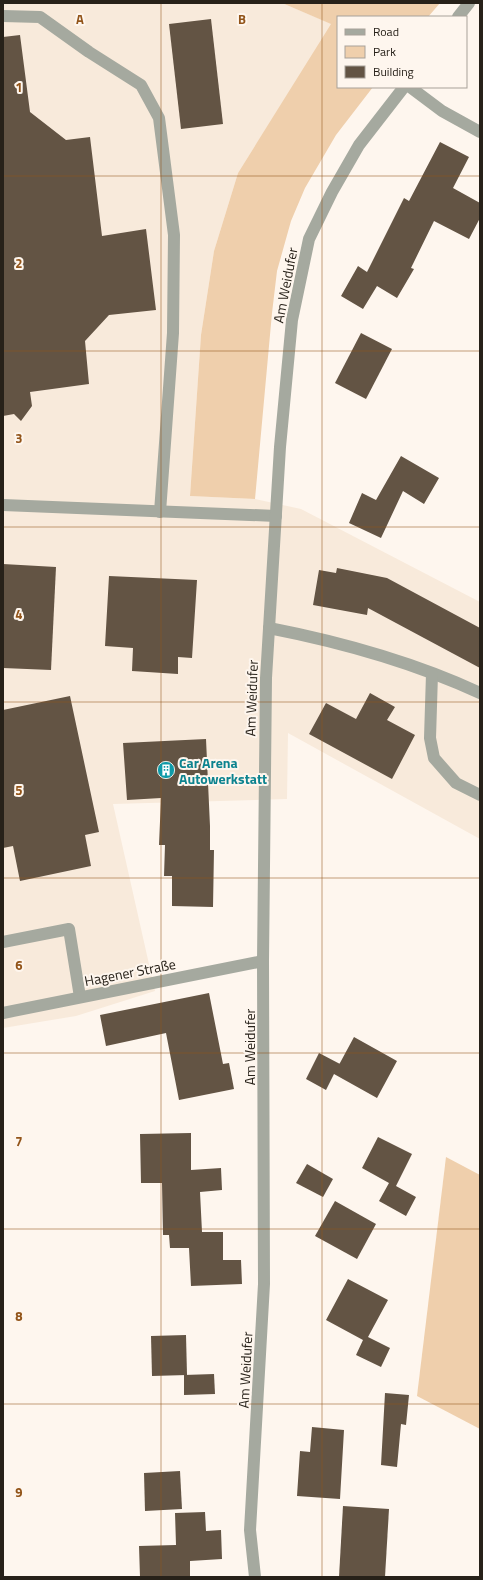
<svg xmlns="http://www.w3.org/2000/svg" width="483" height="1580" font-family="'Titillium Web',sans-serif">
  <rect width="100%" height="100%" fill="#fef6ee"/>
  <path fill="#f8eadb" d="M3 3H282L332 24 238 173 214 251 201 335 190 496 255 499 301 509 480 602V839L288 733 287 799 113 804 155 991 76 1016 3 1028Z"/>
  <g fill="#efcfac">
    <path d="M282 3H440L428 17H338V87H373L336 135 305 188 291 221 277 271 272 313 255 499 190 496 201 335 214 251 238 173 331 24Z"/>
    <path d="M446 1157 480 1175V1429L417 1396Z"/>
  </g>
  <g fill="#635444">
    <path d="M211 19 223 124 181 129 169 24Z"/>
    <path d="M20 35 30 112 66 140 90 137 102 236 146 229 156 310 109 315 85 341 89 384 30 392 32 406 21 421 14 414 3 416V37Z"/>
    <path d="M440 142 469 157 453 188 480 203V218L469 239 434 221 411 268 414 269 397 298 377 286 363 309 341 296 358 266 367 272 404 198 409 201Z"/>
    <path d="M361 333 392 349 366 399 335 383Z"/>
    <path d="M401 456 439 478 424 504 403 491 381 538 349 523 362 493 376 500Z"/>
    <path d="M3 564 56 567 51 670 3 668Z"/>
    <path d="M337 568 387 578 480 628V668L368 608 367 615 313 605 319 570 336 573Z"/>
    <path d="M109 576 197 580 192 658 178 657V674L132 671 133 648 105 646Z"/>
    <path d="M370 693 395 707 387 720 415 735 392 779 309 734 326 703 356 719Z"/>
    <path d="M70 696 99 832 85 835 91 866 20 881 13 846 3 848V710Z"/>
    <path d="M206 739 210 826V850H214L213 907 172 906V876H164L165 845H159L161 798 127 800 123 743Z"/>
    <path d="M209 993 223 1064 229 1063 234 1089 179 1100 166 1033 106 1046 100 1015Z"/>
    <path d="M354 1037 397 1061 377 1098 334 1074 326 1090 306 1079 319 1053 340 1064 334 1074Z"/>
    <path d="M191 1133V1170L221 1168 222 1190 200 1192 202 1232H223V1260H241L242 1284 191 1286 189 1248H170L169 1235H163L162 1183H141L140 1134Z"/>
    <path d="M378 1137 412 1154 396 1186 416 1197 406 1216 379 1201 389 1183 362 1168Z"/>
    <path d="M307 1164 333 1179 323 1197 296 1183Z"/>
    <path d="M335 1201 376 1224 357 1259 315 1236Z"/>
    <path d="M348 1279 388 1300 368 1337 390 1348 381 1367 356 1355 363 1340 326 1320Z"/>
    <path d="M186 1335 187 1375 152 1376 151 1336Z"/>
    <path d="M214 1374 215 1394 184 1395V1375Z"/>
    <path d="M385 1393 409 1395 406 1425 401 1424 397 1467 381 1465Z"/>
    <path d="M312 1427 344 1430 340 1499 297 1496 300 1451 310 1452Z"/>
    <path d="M180 1471 182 1509 145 1511 144 1473Z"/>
    <path d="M343 1506 389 1509 385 1577H339Z"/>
    <path d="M205 1512 206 1531 221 1530 222 1559 190 1561V1577H140L139 1546 176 1545 175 1513Z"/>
  </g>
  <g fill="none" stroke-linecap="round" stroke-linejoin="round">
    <g stroke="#a5a99f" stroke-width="12">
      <path d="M3 16 40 17 89 52 141 85 159 118 174 235 173 333 160 512"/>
      <path d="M269 628C341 642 413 662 480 693"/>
      <path d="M432 674 430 738 434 758 456 783 480 795"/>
      <path d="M3 942 69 929 80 997"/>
    </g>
    <g stroke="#a5a99f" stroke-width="12">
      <path d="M458 17 469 3"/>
      <path d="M410 87 442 111 480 132"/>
      <path d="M3 505 276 516"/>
      <path d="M3 1013 263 961"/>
      <path d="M255 1577 250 1530 264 1284 263 961 266 678 280 447 292 320 309 239 332 192 359 145 404 87"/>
    </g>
  </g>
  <path fill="none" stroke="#925419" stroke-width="1" stroke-opacity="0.55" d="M161 3V1577M322 3V1577M3 176H480M3 351H480M3 527H480M3 702H480M3 878H480M3 1053H480M3 1229H480M3 1404H480"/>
  <defs>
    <symbol id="building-disc" viewBox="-11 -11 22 22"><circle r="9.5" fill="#0f9aa8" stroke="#fef6ee"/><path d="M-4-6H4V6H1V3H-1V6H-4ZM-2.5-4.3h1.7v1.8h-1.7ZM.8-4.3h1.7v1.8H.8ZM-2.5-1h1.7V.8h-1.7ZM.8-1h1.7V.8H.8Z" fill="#fff"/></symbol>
  </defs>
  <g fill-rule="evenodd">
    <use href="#building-disc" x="156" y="760" width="20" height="20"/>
  </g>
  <g text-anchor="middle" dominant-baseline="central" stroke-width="4" stroke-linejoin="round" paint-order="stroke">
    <g font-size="14" fill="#272119" stroke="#fef6ee">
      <text transform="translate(285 285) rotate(-79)">Am Weidufer</text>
      <text transform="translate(251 698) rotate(-88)">Am Weidufer</text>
      <text transform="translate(130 972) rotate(-11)">Hagener Straße</text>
      <text transform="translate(249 1047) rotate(-90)">Am Weidufer</text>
      <text transform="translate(245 1370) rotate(-87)">Am Weidufer</text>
    </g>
    <g font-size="14" font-weight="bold" fill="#0d838f" stroke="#fef6ee" text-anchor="start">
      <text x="179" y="762">Car Arena<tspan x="179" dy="16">Autowerkstatt</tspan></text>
    </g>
  </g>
  <g font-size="13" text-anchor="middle" font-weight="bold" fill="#925419" stroke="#fef6ee" stroke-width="4" stroke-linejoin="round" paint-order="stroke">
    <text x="80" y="24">A</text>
    <text x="242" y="24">B</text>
    <text x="19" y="92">1</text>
    <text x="19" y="268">2</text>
    <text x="19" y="443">3</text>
    <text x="19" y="619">4</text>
    <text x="19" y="795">5</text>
    <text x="19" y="970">6</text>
    <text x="19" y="1146">7</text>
    <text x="19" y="1321">8</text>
    <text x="19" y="1497">9</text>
  </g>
  <rect width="483" height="1580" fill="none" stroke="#272119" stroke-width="8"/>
  <rect x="337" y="16" width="130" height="72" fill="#fef6ee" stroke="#a8a199"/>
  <rect x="345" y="29" width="20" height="6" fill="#a5a99f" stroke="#a8a199"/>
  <text x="373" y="36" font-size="12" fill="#272119">Road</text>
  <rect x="345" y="46" width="20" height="12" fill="#efcfac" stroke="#a8a199"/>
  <text x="373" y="56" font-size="12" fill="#272119">Park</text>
  <rect x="345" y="66" width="20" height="12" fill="#635444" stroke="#a8a199"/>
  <text x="373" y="76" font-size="12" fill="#272119">Building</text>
</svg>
